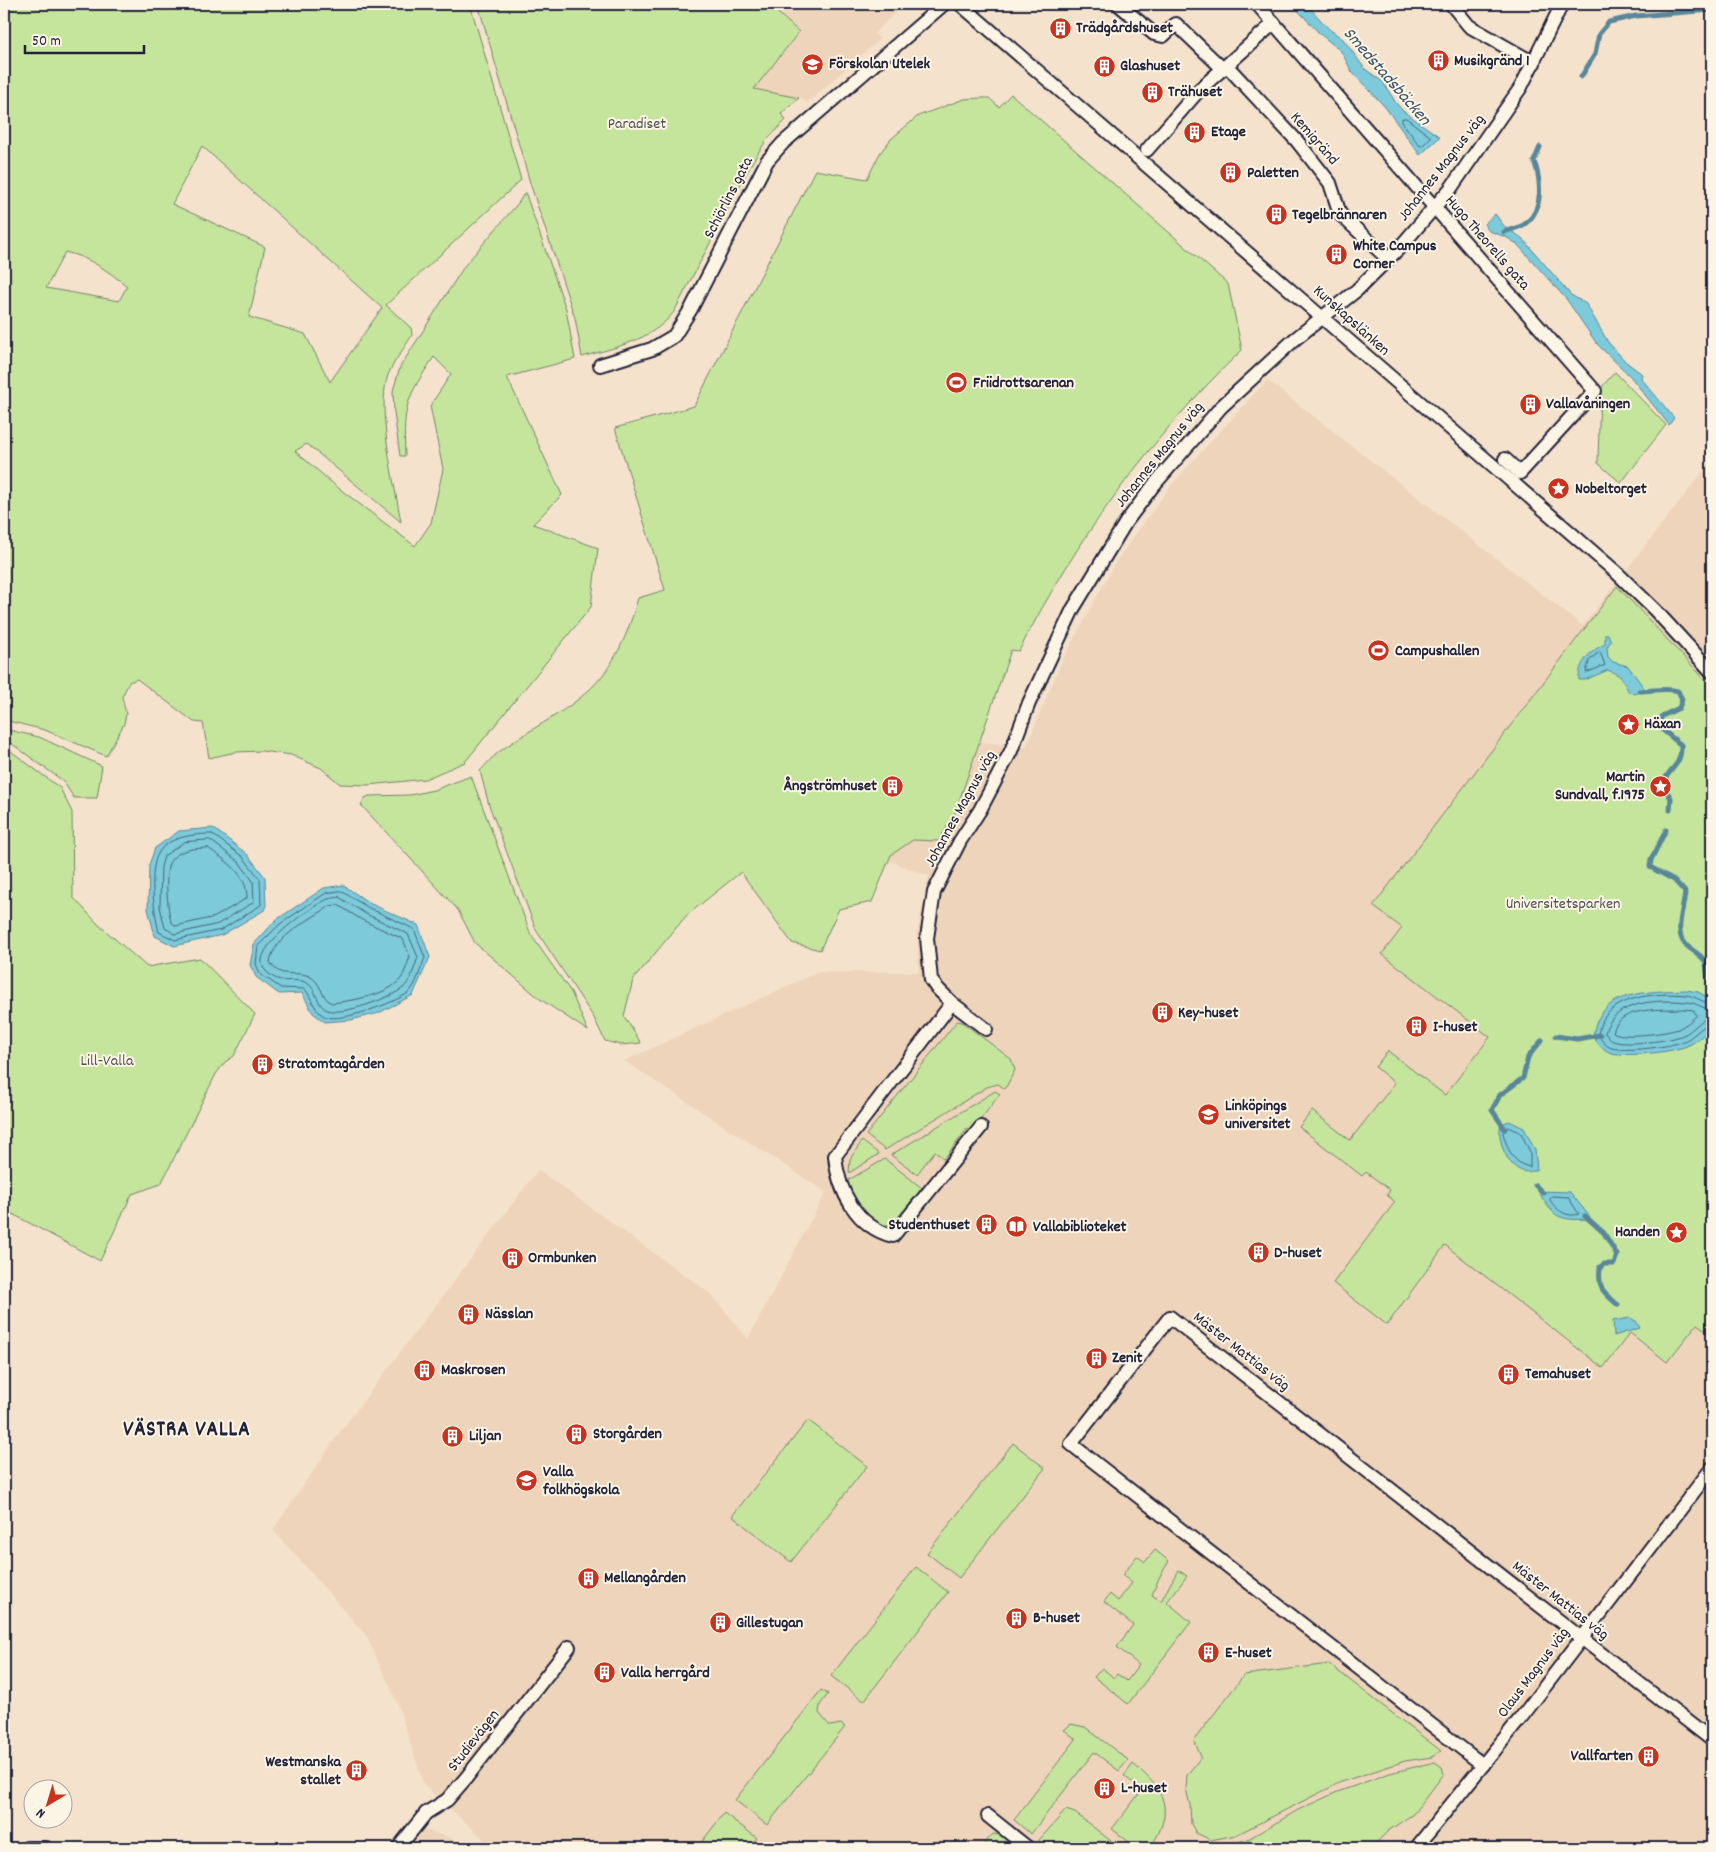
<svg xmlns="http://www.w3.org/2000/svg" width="1716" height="1852" font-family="Dekko,sans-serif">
  <rect width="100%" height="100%" fill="#f4e2cc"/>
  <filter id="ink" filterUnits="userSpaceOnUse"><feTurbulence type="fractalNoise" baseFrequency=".02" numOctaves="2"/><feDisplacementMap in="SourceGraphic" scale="10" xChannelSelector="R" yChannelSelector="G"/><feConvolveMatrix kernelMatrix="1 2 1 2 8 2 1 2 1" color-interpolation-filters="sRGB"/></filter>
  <g filter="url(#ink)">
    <g fill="#eed4ba">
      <path d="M768 4H891L898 10 874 33 880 39 807 103 801 97 799 98 754 89 799 32Z"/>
      <path d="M1267 380 1583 626 1712 460V1848H494L424 1785 397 1702 366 1635 273 1530 340 1432 538 1170 711 1294 748 1339 826 1192 624 1061 818 972H919L917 934 929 876 841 842 890 732 1026 747 1062 661 1117 560 1173 483Z"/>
      <path d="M423 1829 479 1848H408Z"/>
    </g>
    <g fill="#c5e49c" stroke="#74836c" fill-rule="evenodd">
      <path d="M4 4H470L521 180 386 305 411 328 412 335C404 349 392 363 387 378 377 412 395 486 401 522L307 444 295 451 337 487 415 546 431 523 443 469 430 406 451 374 434 357C406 399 403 405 405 456H400L394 413 393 391 400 367 465 265 519 202 525 192 566 309 575 359 507 377 562 495 533 524 598 548 591 607 465 762 425 779 368 785 340 784 321 768 291 755 262 751 236 752 209 758 203 723 194 722 137 679 129 682 122 697 126 714 124 724 106 756 45 730 4 720ZM202 146 382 308 330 382 305 334 249 317 265 247 172 204ZM65 252C90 258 107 270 127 286L119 301 46 288Z"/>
      <path d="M478 4H768L799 32 754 89 799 98 781 114 786 120 766 141 753 161 674 312C651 341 616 347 582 357L575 318 531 186Z"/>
      <path d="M1011 94 1228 284 1242 350C1151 437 1077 538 1019 651L1011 650 954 816 938 841 913 840 891 855 872 902 839 909 820 950 792 943 741 872 686 916 633 980 624 1016 641 1043 621 1045 605 1041 594 1018 536 930 489 805 480 771C486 765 492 757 499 752 535 724 582 707 608 668 623 646 631 623 638 598L665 590 615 428 694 406 815 170 867 179 880 153 891 139 918 116 964 99 981 98H989L999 107Z"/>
      <path d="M1615 372 1666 425 1621 483 1598 463 1600 389Z"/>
      <path d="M1617 586 1712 687 1710 831 1712 845V1335L1697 1324 1667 1362 1630 1333 1603 1368 1445 1245 1387 1325 1333 1283 1395 1202 1387 1195 1390 1190 1366 1172 1362 1176 1299 1127 1312 1111 1350 1140 1395 1083 1375 1067 1388 1051 1445 1095 1490 1037 1382 954 1402 928 1373 906Z"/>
      <path d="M4 729 39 737 102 766 97 798H74L63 781 4 738Z"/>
      <path d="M4 746 60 788 72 812 73 897 98 924 147 967 200 958 255 1014 234 1056 225 1062 216 1074 161 1184 132 1194 100 1261 7 1211 9 1189 4 1186Z"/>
      <path d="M471 776 531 935 571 992 588 1031 540 999 475 943 458 910 361 805 365 798 369 796 410 795 434 790Z"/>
      <path d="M957 1021 962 1022 1011 1059 1015 1070 1005 1089 998 1084 987 1087 885 1150 866 1135Z"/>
      <path d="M995 1091 1000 1094 971 1132 967 1129 944 1159 935 1151 917 1174 891 1155Z"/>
      <path d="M862 1141 879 1154 849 1173 850 1159Z"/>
      <path d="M885 1159 922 1188 893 1224 882 1226 858 1209 845 1182Z"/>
      <path d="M808 1420 867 1466 791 1562 732 1516Z"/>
      <path d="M1013 1443 1045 1468 959 1578 927 1553Z"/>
      <path d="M1155 1550 1169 1561 1159 1578 1152 1595 1161 1601 1178 1570 1187 1576 1167 1602 1191 1622 1128 1704 1094 1677 1102 1668 1114 1678 1117 1674 1127 1681 1139 1665 1117 1647 1133 1625 1104 1602 1110 1594 1118 1601 1132 1583 1122 1575 1137 1556 1145 1562Z"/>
      <path d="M916 1567 948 1592 864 1701 831 1676Z"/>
      <path d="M1329 1664 1441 1751 1432 1757 1405 1761 1341 1782 1236 1835 1211 1840 1196 1833 1191 1824 1190 1805 1186 1789 1187 1775 1201 1757 1194 1740 1244 1675Z"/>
      <path d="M821 1690 828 1694 820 1705 819 1713 830 1726 841 1724 845 1727 767 1825 735 1800Z"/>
      <path d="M1071 1724 1085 1727 1128 1760 1119 1771 1094 1752 1031 1834 1014 1820 1076 1739 1064 1730Z"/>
      <path d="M1435 1762 1442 1767 1444 1774 1413 1814 1388 1831 1371 1848H1221L1250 1838 1298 1810 1335 1793 1390 1773Z"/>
      <path d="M1133 1764C1166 1790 1175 1811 1150 1848H1137L1112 1829 1142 1790 1124 1776Z"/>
      <path d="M1066 1810 1075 1813 1120 1848H1039V1840Z"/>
      <path d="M724 1813 757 1838 749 1848H697Z"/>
      <path d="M993 1834 1000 1835 1017 1848H980Z"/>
    </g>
    <g fill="#7ccada" stroke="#58879a">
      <path d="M1292 4H1306L1329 29 1343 39 1365 69 1383 82 1396 103 1403 111 1440 137 1420 155 1385 107 1352 72 1341 51 1320 34Z"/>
      <path d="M1495 214 1505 227 1522 238 1571 295 1586 304 1608 342 1626 362 1642 374 1641 378 1674 418 1669 425 1630 376 1597 344 1567 300 1517 244 1506 237 1489 231 1484 224Z"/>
      <path d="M1605 634H1608L1611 641 1607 647 1608 657 1613 662 1628 666 1644 688 1635 694 1629 692 1620 676 1608 670 1585 680H1579C1578 663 1590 651 1605 644Z"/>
      <path d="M213 828 247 854 265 877 266 909 222 935 174 946 155 936 148 909 149 865 155 848 179 831Z"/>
      <path d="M343 885 371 904 418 925 430 957 413 995 379 1013 351 1020 325 1022 313 1013 302 993 279 994 256 977 250 965 254 944 276 920 324 888Z"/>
      <path d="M1686 990 1698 992 1712 1000V1025C1706 1034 1698 1040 1689 1045 1676 1052 1621 1058 1609 1052 1601 1048 1597 1043 1593 1036 1599 989 1649 992 1686 990Z"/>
      <path d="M1509 1121 1524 1128 1535 1150 1537 1169C1513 1183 1495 1142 1501 1124Z"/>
      <path d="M1538 1191 1570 1192 1590 1217 1589 1219C1557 1221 1554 1217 1538 1191Z"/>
      <path d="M1630 1318 1636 1321 1640 1328 1614 1336 1613 1321Z"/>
    </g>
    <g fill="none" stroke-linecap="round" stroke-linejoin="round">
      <g stroke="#46657b" stroke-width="1">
        <path d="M1406 118 1431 137 1422 146 1419 145 1402 122V119Z"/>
        <path d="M1600 652 1605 665 1586 673 1589 661Z"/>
        <path d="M212 834 243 857 260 879 261 905 221 930 175 940 159 932C154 913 148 869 159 852 169 836 196 834 212 834Z"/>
        <path d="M210 840 239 862 253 881 254 902 218 924 175 934 165 928 160 907 161 867 164 856 184 842Z"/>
        <path d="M208 848C226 861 247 873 247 898L215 917 176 926 171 922C168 910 163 870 171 860 180 849 196 848 208 848Z"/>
        <path d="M341 891 369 908 414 929 425 958C421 967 416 987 408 993 394 1003 343 1022 326 1017 315 1013 312 998 305 989L281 988 260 974 256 964 258 946 280 924 326 893Z"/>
        <path d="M339 897 366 914 408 934 418 957C415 966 410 983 403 988 390 998 343 1016 327 1010 316 1005 317 988 307 983 293 976 281 988 265 970 247 950 312 906 328 899 331 898 336 898 339 897Z"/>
        <path d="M338 905 362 920 403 939 410 957C407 964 404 977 398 982 383 996 351 1001 331 1003 321 997 321 981 309 976 294 970 280 980 270 962 274 936 310 920 330 906Z"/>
        <path d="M1712 1004C1703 1003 1696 996 1686 995 1656 992 1603 996 1598 1034 1601 1040 1605 1046 1612 1048 1625 1052 1674 1047 1686 1040 1695 1036 1703 1024 1712 1023"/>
        <path d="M1685 1009 1693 1010 1697 1015C1692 1020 1685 1026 1678 1029 1667 1033 1622 1039 1613 1032 1620 1005 1663 1010 1685 1009Z"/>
        <path d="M1712 1010C1703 1009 1696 1002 1686 1002 1659 999 1612 1001 1605 1033 1607 1036 1609 1039 1613 1041 1625 1046 1671 1041 1683 1035 1694 1031 1700 1018 1712 1017"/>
        <path d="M1508 1127 1521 1133 1530 1152V1167C1513 1164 1507 1148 1503 1133Z"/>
        <path d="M1552 1196 1568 1197 1579 1214C1567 1218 1556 1210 1550 1200Z"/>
      </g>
      <g stroke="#58879a" stroke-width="5">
        <path d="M1581 77 1595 54 1599 34 1609 22 1636 16 1712 10"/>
        <path d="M1504 232C1511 229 1521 228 1526 223 1544 209 1541 180 1534 161L1540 147"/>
        <path d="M1639 691C1653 691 1666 687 1678 691L1682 699 1679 708 1662 716 1658 726 1681 745C1682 767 1668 768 1662 785L1671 798 1670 810"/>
        <path d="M1666 830 1651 860 1650 867 1674 880 1685 892C1684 909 1673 933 1686 945 1692 951 1699 953 1704 960 1709 968 1705 978 1712 986"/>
        <path d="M1556 1036 1577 1039 1600 1035"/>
        <path d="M1505 1129 1492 1110 1500 1095 1523 1078 1528 1057 1542 1040"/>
        <path d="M1535 1185 1543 1193"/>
        <path d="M1585 1216 1604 1233 1617 1255 1614 1264H1604L1600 1267C1598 1289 1602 1291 1618 1305"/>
      </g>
      <defs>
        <g id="street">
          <path d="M960 4 1616 572 1655 610 1712 672"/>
          <path d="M1118 4 1154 34 1163 36 1176 24 1223 69"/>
          <path d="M1257 4 1595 391 1520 473 1505 459"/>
          <path d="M1451 4 1469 26 1534 63"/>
          <path d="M1227 66 1297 141 1330 183 1340 214 1388 259"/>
          <path d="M1147 150 1200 89 1274 23"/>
          <path d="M600 365 652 349 674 336 691 309 767 161 783 143 944 4"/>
          <path d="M952 1003 835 1156C838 1190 856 1227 893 1236L981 1127"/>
          <path d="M986 1029 952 1003 936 987 931 980 927 938 934 892 960 841 980 810 1011 751 1029 703 1073 609 1126 522 1153 486 1221 407 1295 339 1357 290 1401 246 1451 188 1521 87 1562 4"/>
          <path d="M1483 1765 1071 1444 1170 1317 1712 1740"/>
          <path d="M988 1816 1028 1848"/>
          <path d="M27 1848H46"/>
          <path d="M398 1848 426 1813 447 1800 466 1778 569 1647"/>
          <path d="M1416 1848 1520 1719 1712 1468"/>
        </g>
      </defs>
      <use href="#street" stroke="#22223b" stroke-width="16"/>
      <use href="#street" stroke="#fcf5e5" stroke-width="12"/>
    </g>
  </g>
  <defs>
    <symbol id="building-disc" viewBox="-11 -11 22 22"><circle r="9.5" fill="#c8321e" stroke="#fcf5e5"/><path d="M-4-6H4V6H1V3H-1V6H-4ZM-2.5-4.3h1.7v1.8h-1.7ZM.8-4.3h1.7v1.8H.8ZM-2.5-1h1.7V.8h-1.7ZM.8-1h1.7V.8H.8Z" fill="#fff"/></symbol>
    <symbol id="school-disc" viewBox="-11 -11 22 22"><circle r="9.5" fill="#c8321e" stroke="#fcf5e5"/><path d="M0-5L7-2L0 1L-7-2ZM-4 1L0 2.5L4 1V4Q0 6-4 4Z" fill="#fff"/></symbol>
    <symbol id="stadium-disc" viewBox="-11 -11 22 22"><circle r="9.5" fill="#c8321e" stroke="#fcf5e5"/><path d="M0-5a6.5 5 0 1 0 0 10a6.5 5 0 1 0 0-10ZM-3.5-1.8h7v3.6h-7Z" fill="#fff"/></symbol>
    <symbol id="sight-disc" viewBox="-11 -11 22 22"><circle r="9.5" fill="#c8321e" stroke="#fcf5e5"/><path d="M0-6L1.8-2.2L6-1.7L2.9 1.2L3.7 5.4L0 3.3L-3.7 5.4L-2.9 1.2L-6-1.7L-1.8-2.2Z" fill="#fff"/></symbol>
    <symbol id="university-disc" viewBox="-11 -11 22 22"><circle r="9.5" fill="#c8321e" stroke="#fcf5e5"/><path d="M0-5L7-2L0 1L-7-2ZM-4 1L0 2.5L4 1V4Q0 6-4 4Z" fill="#fff"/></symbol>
    <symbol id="library-disc" viewBox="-11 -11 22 22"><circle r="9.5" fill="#c8321e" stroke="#fcf5e5"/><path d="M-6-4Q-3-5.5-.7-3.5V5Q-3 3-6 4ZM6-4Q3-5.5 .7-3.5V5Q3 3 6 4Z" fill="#fff"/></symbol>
  </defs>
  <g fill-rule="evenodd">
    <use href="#building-disc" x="1048" y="16" width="25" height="25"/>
    <use href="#building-disc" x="1426" y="48" width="25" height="25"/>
    <use href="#school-disc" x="800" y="52" width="25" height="25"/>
    <use href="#building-disc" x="1092" y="54" width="25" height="25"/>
    <use href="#building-disc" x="1140" y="80" width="25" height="25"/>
    <use href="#building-disc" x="1182" y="120" width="25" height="25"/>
    <use href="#building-disc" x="1218" y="160" width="25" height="25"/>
    <use href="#building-disc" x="1264" y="202" width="25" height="25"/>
    <use href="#building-disc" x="1324" y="242" width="25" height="25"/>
    <use href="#stadium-disc" x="944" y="370" width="25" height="25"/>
    <use href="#building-disc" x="1518" y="392" width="25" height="25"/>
    <use href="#sight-disc" x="1546" y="476" width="25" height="25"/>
    <use href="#stadium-disc" x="1366" y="638" width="25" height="25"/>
    <use href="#sight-disc" x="1616" y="712" width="25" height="25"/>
    <use href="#building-disc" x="880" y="774" width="25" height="25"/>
    <use href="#sight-disc" x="1648" y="774" width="25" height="25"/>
    <use href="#building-disc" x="1150" y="1000" width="25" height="25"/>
    <use href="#building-disc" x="1404" y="1014" width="25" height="25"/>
    <use href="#building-disc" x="250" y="1052" width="25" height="25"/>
    <use href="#university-disc" x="1196" y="1102" width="25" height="25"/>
    <use href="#building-disc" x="974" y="1212" width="25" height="25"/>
    <use href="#library-disc" x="1004" y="1214" width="25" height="25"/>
    <use href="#sight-disc" x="1664" y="1220" width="25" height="25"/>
    <use href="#building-disc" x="1246" y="1240" width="25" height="25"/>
    <use href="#building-disc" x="500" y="1246" width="25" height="25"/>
    <use href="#building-disc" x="456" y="1302" width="25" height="25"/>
    <use href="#building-disc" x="1084" y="1346" width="25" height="25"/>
    <use href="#building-disc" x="412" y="1358" width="25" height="25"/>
    <use href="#building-disc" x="1496" y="1362" width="25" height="25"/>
    <use href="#building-disc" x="564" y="1422" width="25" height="25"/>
    <use href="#building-disc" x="440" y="1424" width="25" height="25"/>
    <use href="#university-disc" x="514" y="1468" width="25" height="25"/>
    <use href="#building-disc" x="576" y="1566" width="25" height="25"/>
    <use href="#building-disc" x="1004" y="1606" width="25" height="25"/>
    <use href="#building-disc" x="708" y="1610" width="25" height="25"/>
    <use href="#building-disc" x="1196" y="1640" width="25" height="25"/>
    <use href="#building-disc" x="592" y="1660" width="25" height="25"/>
    <use href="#building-disc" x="1636" y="1744" width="25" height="25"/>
    <use href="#building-disc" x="344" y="1758" width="25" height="25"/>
    <use href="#building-disc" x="1092" y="1776" width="25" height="25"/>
  </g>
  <g text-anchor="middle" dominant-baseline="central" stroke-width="4" stroke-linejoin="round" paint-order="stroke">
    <g font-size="16" font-weight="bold" fill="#22223b" stroke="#fcf5e5" text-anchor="start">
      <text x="1076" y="28">Trädgårdshuset</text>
      <text x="1454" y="61">Musikgränd 1</text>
      <text x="829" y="64">Förskolan Utelek</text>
      <text x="1120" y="66">Glashuset</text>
      <text x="1168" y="92">Trähuset</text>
      <text x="1211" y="132">Etage</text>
      <text x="1247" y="173">Paletten</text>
      <text x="1292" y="215">Tegelbrännaren</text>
      <text x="1353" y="246">White Campus<tspan x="1353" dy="18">Corner</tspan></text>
      <text x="973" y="383">Friidrottsarenan</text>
      <text x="1546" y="404">Vallavåningen</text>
      <text x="1575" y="489">Nobeltorget</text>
      <text x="1395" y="651">Campushallen</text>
      <text x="1644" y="724">Häxan</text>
      <text x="1645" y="777" text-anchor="end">Martin<tspan x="1645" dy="18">Sundvall, f.1975</tspan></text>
      <text x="877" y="786" text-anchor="end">Ångströmhuset</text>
      <text x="1178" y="1013">Key-huset</text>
      <text x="1433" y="1027">I-huset</text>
      <text x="278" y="1064">Stratomtagården</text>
      <text x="1225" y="1106">Linköpings<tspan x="1225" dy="18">universitet</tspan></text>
      <text x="970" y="1225" text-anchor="end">Studenthuset</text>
      <text x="1033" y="1227">Vallabiblioteket</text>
      <text x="1660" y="1232" text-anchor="end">Handen</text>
      <text x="1274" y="1253">D-huset</text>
      <text x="528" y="1258">Ormbunken</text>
      <text x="485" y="1314">Nässlan</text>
      <text x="1112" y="1358">Zenit</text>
      <text x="441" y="1370">Maskrosen</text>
      <text x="1525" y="1374">Temahuset</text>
      <text x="593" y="1434">Storgården</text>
      <text x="469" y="1436">Liljan</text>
      <text x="543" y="1472">Valla<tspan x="543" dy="18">folkhögskola</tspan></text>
      <text x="604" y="1578">Mellangården</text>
      <text x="1033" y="1618">B-huset</text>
      <text x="736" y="1623">Gillestugan</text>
      <text x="1225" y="1653">E-huset</text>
      <text x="621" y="1673">Valla herrgård</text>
      <text x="1633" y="1756" text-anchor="end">Vallfarten</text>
      <text x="341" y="1762" text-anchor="end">Westmanska<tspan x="341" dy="18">stallet</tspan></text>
      <text x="1121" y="1788">L-huset</text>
    </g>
    <g font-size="16" fill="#4b5253" stroke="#fcf5e5">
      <text x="637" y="124">Paradiset</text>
      <text x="1563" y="904">Universitetsparken</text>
      <text x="107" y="1061">Lill-Valla</text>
    </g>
    <g font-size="16" fill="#22223b" stroke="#fcf5e5">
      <text transform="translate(1314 139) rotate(49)">Kemigränd</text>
      <text transform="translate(1442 168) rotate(-52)">Johannes Magnus väg</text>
      <text transform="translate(729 198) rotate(-63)">Schiörlins gata</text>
      <text transform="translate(1487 243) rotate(49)">Hugo Theorells gata</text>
      <text transform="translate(1351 321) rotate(42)">Kunskapslänken</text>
      <text transform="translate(1160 455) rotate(-51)">Johannes Magnus väg</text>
      <text transform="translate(961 809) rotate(-61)">Johannes Magnus väg</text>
      <text transform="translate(1241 1352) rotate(38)">Mäster Mattias väg</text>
      <text transform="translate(1560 1601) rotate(38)">Mäster Mattias väg</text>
      <text transform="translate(1534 1673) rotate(-53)">Olaus Magnus väg</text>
      <text transform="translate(474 1741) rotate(-52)">Studievägen</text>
    </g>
    <g font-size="18" font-style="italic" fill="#3d546b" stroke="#fcf5e5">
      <text transform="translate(1386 77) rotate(49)">Smedstadsbäcken</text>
    </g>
    <g font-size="21" font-weight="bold" letter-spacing="1" fill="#22223b" stroke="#fcf5e5">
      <text x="187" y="1431">VÄSTRA VALLA</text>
    </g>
  </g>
  <rect width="1716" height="1852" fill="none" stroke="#fcf5e5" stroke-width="20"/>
  <rect x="10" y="10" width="1696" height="1832" fill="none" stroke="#22223b" stroke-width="2" filter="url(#ink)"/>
  <g transform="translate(48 1804) rotate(218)"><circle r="24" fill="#fcf5e5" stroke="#a5a1a1"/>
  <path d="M0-4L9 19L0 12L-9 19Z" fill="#c8321e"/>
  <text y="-8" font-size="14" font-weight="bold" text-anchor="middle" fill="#22223b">N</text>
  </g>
  <path d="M25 45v8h119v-8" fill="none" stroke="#22223b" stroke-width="2.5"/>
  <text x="32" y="45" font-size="15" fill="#22223b" stroke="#fcf5e5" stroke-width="4" paint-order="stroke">50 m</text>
</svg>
